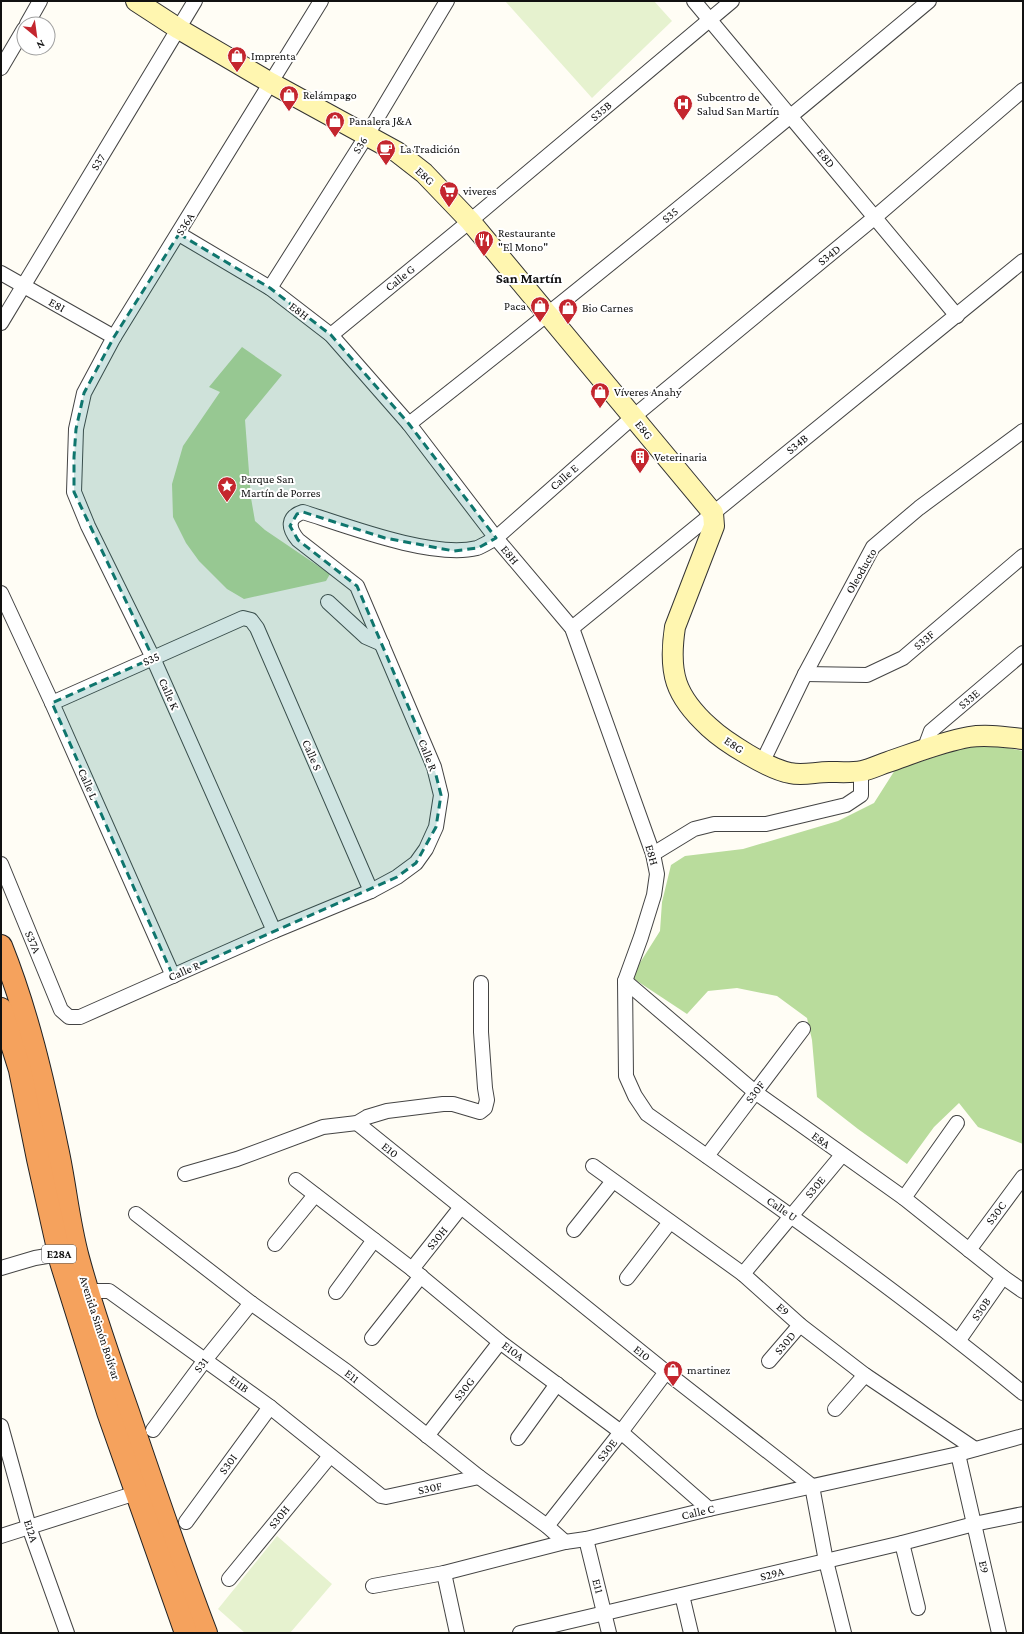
<svg xmlns="http://www.w3.org/2000/svg" width="1024" height="1634" font-family="'Crimson Pro',serif">
  <rect width="100%" height="100%" fill="#fffdf5"/>
  <g fill="#b9dc9c">
    <path d="M242 347 282 375 245 420 251 498 255 521 265 530 330 574 326 581 244 599 227 589 199 561 186 543 173 517 172 484 183 446 220 392 209 387Z"/>
    <path d="M998 746 1023 751V1144L978 1127 959 1103 934 1127 907 1164 858 1129 817 1097 812 1040 807 1018 777 996 737 988 708 991 687 1014 631 977 660 931 662 902 671 865 685 856 743 849 838 821 874 803 895 770 965 747Z"/>
  </g>
  <g fill="#e6f2cf">
    <path d="M505 1H654L672 21 592 98Z"/>
    <path d="M277 1536 332 1584 290 1633H245L218 1609Z"/>
  </g>
  <g fill="none" stroke-linecap="round" stroke-linejoin="round">
    <defs>
      <g id="street">
        <path d="M694 1 957 316"/>
        <path d="M27 24 40 1"/>
        <path d="M1 68 24 29"/>
        <path d="M179 234 270 288 331 335 409 424 496 538 572 628 653 854 657 874 654 895 641 937 625 981 626 1076 635 1096 647 1114C775 1204 902 1294 1023 1393"/>
        <path d="M1 273 114 337"/>
        <path d="M270 288 367 135 447 1"/>
        <path d="M1 323 195 1"/>
        <path d="M331 335 470 221 732 1"/>
        <path d="M409 424C585 286 757 145 929 1"/>
        <path d="M1 593 52 703 173 976"/>
        <path d="M328 602 366 637 382 644"/>
        <path d="M572 628 1023 261"/>
        <path d="M805 674 867 675 903 658 1023 556"/>
        <path d="M52 703 243 618 251 620 257 628 371 891"/>
        <path d="M924 750 931 731 1023 653"/>
        <path d="M762 763 805 674 873 547 919 508 1023 431"/>
        <path d="M653 854 694 829 714 824H766L846 805 861 795V771"/>
        <path d="M1 864 61 1010 69 1017H80L274 931 371 891 397 877 416 863 426 849 436 827 441 795 434 767 357 586 298 540C288 528 287 517 303 512 347 526 433 559 477 548 483 546 490 541 496 538L633 417 874 218 1023 90"/>
        <path d="M274 931 153 658 88 526 74 492 76 429 84 393 114 337 321 1"/>
        <path d="M625 981 755 1092 904 1198 1003 1277 1023 1291"/>
        <path d="M357 1123 666 1372 812 1486 826 1561 844 1633"/>
        <path d="M707 1156 803 1029"/>
        <path d="M593 1166 743 1274 800 1325 865 1375 975 1449"/>
        <path d="M185 1174 237 1159 323 1127 357 1123 367 1117 387 1111 443 1104H453L480 1112 485 1108 487 1100 485 1088 481 1032V983"/>
        <path d="M296 1180 412 1269 500 1342 621 1432 709 1509"/>
        <path d="M904 1198 957 1123"/>
        <path d="M136 1214 251 1303 346 1371 479 1477 547 1526 565 1542"/>
        <path d="M574 1230 613 1181"/>
        <path d="M275 1244 315 1195"/>
        <path d="M969 1250 1023 1177"/>
        <path d="M1 1268 35 1258 59 1254"/>
        <path d="M412 1269 461 1207"/>
        <path d="M743 1274 842 1155"/>
        <path d="M627 1278 670 1222"/>
        <path d="M88 1291H109L270 1407 381 1496 386 1497 479 1477"/>
        <path d="M336 1292 374 1240"/>
        <path d="M372 1338 421 1276"/>
        <path d="M959 1340 1003 1277"/>
        <path d="M769 1361 800 1325"/>
        <path d="M835 1409 865 1375"/>
        <path d="M1 1426 29 1527 67 1633"/>
        <path d="M153 1430 205 1360 251 1303"/>
        <path d="M427 1436 500 1342"/>
        <path d="M518 1438 557 1384"/>
        <path d="M958 1454 999 1633"/>
        <path d="M186 1522 270 1407"/>
        <path d="M547 1526 621 1432 666 1372"/>
        <path d="M1 1536 136 1493"/>
        <path d="M586 1539 609 1633"/>
        <path d="M902 1543 918 1608"/>
        <path d="M444 1573 457 1633"/>
        <path d="M229 1579 330 1456"/>
        <path d="M373 1586 444 1573 565 1542 586 1539 709 1509 958 1454 1023 1436"/>
        <path d="M682 1595 691 1633"/>
        <path d="M520 1633 902 1543 974 1524 1023 1514"/>
      </g>
      <path id="secondary" d="M136 1 179 29 271 83 397 152 424 173 470 221 713 513 714 526 675 627C668 673 675 696 709 727 725 742 768 769 790 773 803 776 815 772 829 772 839 772 852 773 862 771 871 769 879 765 888 762 914 753 941 742 969 737 986 734 1005 737 1023 739"/>
      <g id="highway">
        <path d="M1 946C27 1011 43 1080 57 1148 65 1184 68 1221 78 1258 92 1310 110 1361 128 1412 153 1486 178 1560 206 1633"/>
        <path d="M1 1009 20 1070 38 1159 61 1262 108 1412 186 1633"/>
      </g>
    </defs>
    <use href="#street" stroke="#444" stroke-width="16"/>
    <use href="#secondary" stroke="#333" stroke-width="22"/>
    <use href="#highway" stroke="#222" stroke-width="24"/>
    <use href="#street" stroke="#fff" stroke-width="14"/>
    <use href="#secondary" stroke="#fff6b0" stroke-width="20"/>
    <use href="#highway" stroke="#f5a25d" stroke-width="22"/>
  </g>
  <path fill="#0f766e" fill-opacity="0.2" stroke="#0f766e" stroke-width="3" stroke-dasharray="8 5" stroke-linejoin="round" d="M179 234 270 288 331 335 409 424 496 538 478 548 454 551 385 538 303 512 297 514 290 526 298 540 357 586 434 767 441 795 436 827 416 863 397 877 173 976 52 703 153 658 74 492V457L76 429 84 393 114 337Z"/>
  <defs>
    <symbol id="shop-pin" viewBox="-11 -11 22 30"><path d="M0 17L-7.5 6A9.5 9.5 0 1 1 7.5 6Z" fill="#c4262e" stroke="#fff"/><path d="M-5-2.5h2.3a2.7 3.5 0 0 1 5.4 0H5L5.5 6h-11ZM-1.5-2.5h3a1.5 2.3 0 0 0-3 0Z" fill="#fff"/></symbol>
    <symbol id="hospital-pin" viewBox="-11 -11 22 30"><path d="M0 17L-7.5 6A9.5 9.5 0 1 1 7.5 6Z" fill="#c4262e" stroke="#fff"/><path d="M-5-5h3v3.5h4V-5h3V5h-3V1.5h-4V5h-3Z" fill="#fff"/></symbol>
    <symbol id="cafe-pin" viewBox="-11 -11 22 30"><path d="M0 17L-7.5 6A9.5 9.5 0 1 1 7.5 6Z" fill="#c4262e" stroke="#fff"/><path d="M-5.5-4.5H6V0H3Q3 3.5 0 3.5H-2.5Q-5.5 3.5-5.5 0ZM3-3.2v2h1.7v-2ZM-6 4.5H4V6H-6Z" fill="#fff"/></symbol>
    <symbol id="supermarket-pin" viewBox="-11 -11 22 30"><path d="M0 17L-7.5 6A9.5 9.5 0 1 1 7.5 6Z" fill="#c4262e" stroke="#fff"/><path d="M-6-5.5h2.5l.6 2H6L4.5 2H-2.5L-4.4-4H-6ZM-1.5 3.2a1.3 1.3 0 1 0 .1 0ZM3 3.2a1.3 1.3 0 1 0 .1 0Z" fill="#fff"/></symbol>
    <symbol id="restaurant-pin" viewBox="-11 -11 22 30"><path d="M0 17L-7.5 6A9.5 9.5 0 1 1 7.5 6Z" fill="#c4262e" stroke="#fff"/><path d="M-5-6h1v4h1v-4h1v4h1v-4h1v5L-1.5 .5V6h-2V.5L-5-1ZM5-6V6H3V1.5H1.5Q1.5-4 5-6Z" fill="#fff"/></symbol>
    <symbol id="building-pin" viewBox="-11 -11 22 30"><path d="M0 17L-7.5 6A9.5 9.5 0 1 1 7.5 6Z" fill="#c4262e" stroke="#fff"/><path d="M-4-6H4V6H1V3H-1V6H-4ZM-2.5-4.3h1.7v1.8h-1.7ZM.8-4.3h1.7v1.8H.8ZM-2.5-1h1.7V.8h-1.7ZM.8-1h1.7V.8H.8Z" fill="#fff"/></symbol>
    <symbol id="sight-pin" viewBox="-11 -11 22 30"><path d="M0 17L-7.5 6A9.5 9.5 0 1 1 7.5 6Z" fill="#c4262e" stroke="#fff"/><path d="M0-6L1.8-2.2L6-1.7L2.9 1.2L3.7 5.4L0 3.3L-3.7 5.4L-2.9 1.2L-6-1.7L-1.8-2.2Z" fill="#fff"/></symbol>
  </defs>
  <g fill-rule="evenodd">
    <use href="#shop-pin" x="226" y="45" width="22" height="30"/>
    <use href="#shop-pin" x="278" y="84" width="22" height="30"/>
    <use href="#hospital-pin" x="672" y="93" width="22" height="30"/>
    <use href="#shop-pin" x="324" y="110" width="22" height="30"/>
    <use href="#cafe-pin" x="375" y="138" width="22" height="30"/>
    <use href="#supermarket-pin" x="438" y="180" width="22" height="30"/>
    <use href="#restaurant-pin" x="473" y="229" width="22" height="30"/>
    <use href="#shop-pin" x="529" y="295" width="22" height="30"/>
    <use href="#shop-pin" x="557" y="297" width="22" height="30"/>
    <use href="#shop-pin" x="589" y="381" width="22" height="30"/>
    <use href="#building-pin" x="629" y="446" width="22" height="30"/>
    <use href="#sight-pin" x="216" y="475" width="22" height="30"/>
    <use href="#shop-pin" x="662" y="1359" width="22" height="30"/>
  </g>
  <g text-anchor="middle" dominant-baseline="central" stroke-width="4" stroke-linejoin="round" paint-order="stroke">
    <rect fill="#fff" stroke="#585858" stroke-width="1" x="42" y="1245" width="34" height="18" rx="3"/>
    <g font-size="11" font-weight="bold" fill="#111">
      <text x="59" y="1254">E28A</text>
    </g>
    <g font-size="12" fill="#111" stroke="#fff" text-anchor="start">
      <text x="251" y="56">Imprenta</text>
      <text x="303" y="95">Relámpago</text>
      <text x="697" y="97">Subcentro de<tspan x="697" dy="14">Salud San Martín</tspan></text>
      <text x="349" y="121">Panalera J&amp;A</text>
      <text x="400" y="149">La Tradición</text>
      <text x="463" y="191">viveres</text>
      <text x="498" y="233">Restaurante<tspan x="498" dy="14">"El Mono"</tspan></text>
      <text x="526" y="306" text-anchor="end">Paca</text>
      <text x="582" y="308">Bio Carnes</text>
      <text x="614" y="392">Víveres Anahy</text>
      <text x="654" y="457">Veterinaria</text>
      <text x="241" y="479">Parque San<tspan x="241" dy="14">Martín de Porres</tspan></text>
      <text x="687" y="1370">martinez</text>
    </g>
    <g font-size="12" fill="#111" stroke="#fff">
      <text transform="translate(601 111) rotate(-40)">S35B</text>
      <text transform="translate(360 145) rotate(-58)">S36</text>
      <text transform="translate(826 158) rotate(51)">E8D</text>
      <text transform="translate(98 162) rotate(-59)">S37</text>
      <text transform="translate(425 176) rotate(43)">E8G</text>
      <text transform="translate(670 215) rotate(-39)">S35</text>
      <text transform="translate(185 224) rotate(-58)">S36A</text>
      <text transform="translate(829 255) rotate(-39)">S34D</text>
      <text transform="translate(400 278) rotate(-39)">Calle G</text>
      <text transform="translate(57 305) rotate(29)">E8I</text>
      <text transform="translate(299 311) rotate(37)">E8H</text>
      <text transform="translate(644 430) rotate(51)">E8G</text>
      <text transform="translate(797 444) rotate(-39)">S34B</text>
      <text transform="translate(564 477) rotate(-41)">Calle E</text>
      <text transform="translate(510 555) rotate(50)">E8H</text>
      <text transform="translate(861 571) rotate(-60)">Oleoducto</text>
      <text transform="translate(924 640) rotate(-40)">S33F</text>
      <text transform="translate(151 659) rotate(-24)">S35</text>
      <text transform="translate(169 694) rotate(66)">Calle K</text>
      <text transform="translate(969 699) rotate(-40)">S33E</text>
      <text transform="translate(734 745) rotate(34)">E8G</text>
      <text transform="translate(312 755) rotate(67)">Calle S</text>
      <text transform="translate(428 755) rotate(69)">Calle R</text>
      <text transform="translate(88 784) rotate(66)">Calle L</text>
      <text transform="translate(652 855) rotate(74)">E8H</text>
      <text transform="translate(33 942) rotate(67)">S37A</text>
      <text transform="translate(184 971) rotate(-24)">Calle R</text>
      <text transform="translate(755 1092) rotate(-53)">S30F</text>
      <text transform="translate(821 1140) rotate(36)">E8A</text>
      <text transform="translate(390 1150) rotate(39)">E10</text>
      <text transform="translate(815 1187) rotate(-50)">S30E</text>
      <text transform="translate(782 1209) rotate(35)">Calle U</text>
      <text transform="translate(996 1213) rotate(-53)">S30C</text>
      <text transform="translate(437 1238) rotate(-51)">S30H</text>
      <text transform="translate(783 1309) rotate(41)">E9</text>
      <text transform="translate(981 1309) rotate(-55)">S30B</text>
      <text transform="translate(100 1328) rotate(72)">Avenida Simón Bolívar</text>
      <text transform="translate(785 1343) rotate(-50)">S30D</text>
      <text transform="translate(513 1351) rotate(37)">E10A</text>
      <text transform="translate(642 1353) rotate(39)">E10</text>
      <text transform="translate(201 1365) rotate(-53)">S31</text>
      <text transform="translate(352 1376) rotate(38)">E11</text>
      <text transform="translate(239 1384) rotate(36)">E11B</text>
      <text transform="translate(464 1389) rotate(-52)">S30G</text>
      <text transform="translate(607 1450) rotate(-52)">S30E</text>
      <text transform="translate(228 1464) rotate(-54)">S30I</text>
      <text transform="translate(430 1488) rotate(-12)">S30F</text>
      <text transform="translate(698 1512) rotate(-13)">Calle C</text>
      <text transform="translate(279 1517) rotate(-51)">S30H</text>
      <text transform="translate(31 1531) rotate(72)">E12A</text>
      <text transform="translate(984 1567) rotate(77)">E9</text>
      <text transform="translate(772 1574) rotate(-14)">S29A</text>
      <text transform="translate(598 1586) rotate(76)">E11</text>
    </g>
    <g font-size="14" font-weight="bold" fill="#111" stroke="#fff">
      <text x="529" y="278">San Martín</text>
    </g>
  </g>
  <rect width="1024" height="1634" fill="none" stroke="#111111" stroke-width="4"/>
  <g transform="translate(36 36) rotate(151)"><circle r="19" fill="#ffffff" stroke="#a0a0a0"/>
  <path d="M0-3L7 15L0 10L-7 15Z" fill="#c4262e"/>
  <text y="-6" font-size="11" font-weight="bold" text-anchor="middle" fill="#111111">N</text>
  </g>
</svg>
